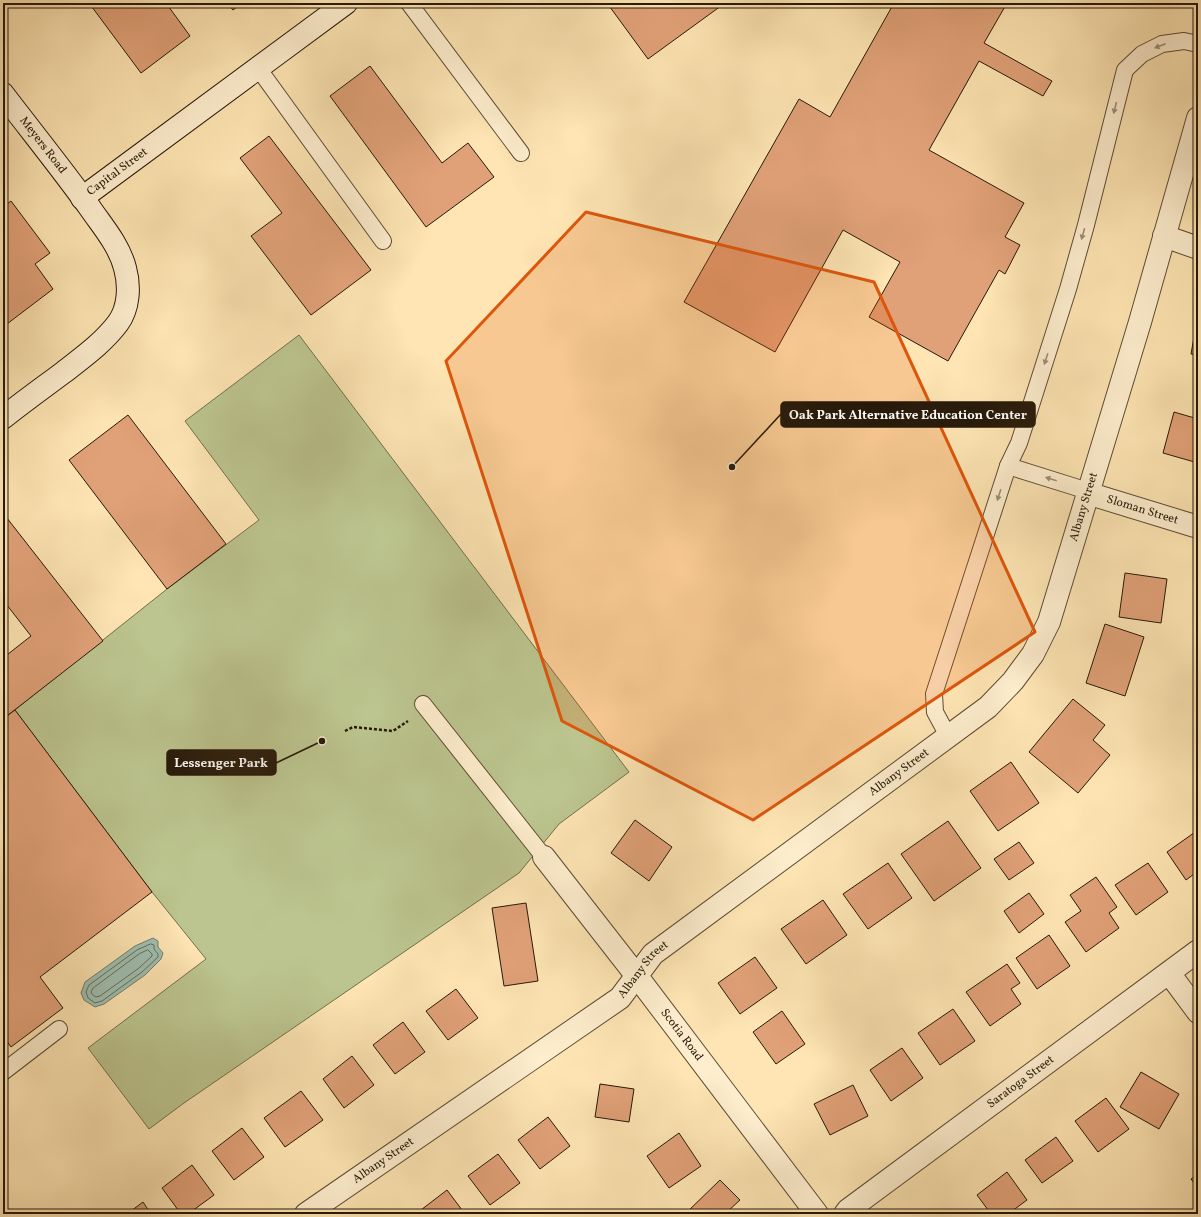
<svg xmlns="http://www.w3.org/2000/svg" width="1201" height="1217" font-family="Vollkorn,serif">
  <rect width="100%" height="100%" fill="#fee5b3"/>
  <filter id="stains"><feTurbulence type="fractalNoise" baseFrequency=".005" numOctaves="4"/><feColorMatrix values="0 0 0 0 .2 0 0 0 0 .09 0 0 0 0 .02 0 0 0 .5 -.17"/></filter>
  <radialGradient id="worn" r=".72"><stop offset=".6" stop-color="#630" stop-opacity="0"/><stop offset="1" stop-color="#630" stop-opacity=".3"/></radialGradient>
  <path fill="#bcc58f" stroke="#716f4c" d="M299 335 629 772 559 824 519 873 184 1103 149 1129 88 1048 206 959 152 892 15 710 167 589 259 520 185 421Z"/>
  <path fill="#a0bfb1" stroke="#6f7d6e" d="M153 938 158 941V947L163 953 161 959 145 975 104 1004 95 1007 84 1000 81 993 85 982 135 946Z"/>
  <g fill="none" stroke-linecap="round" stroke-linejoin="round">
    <g stroke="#636c5d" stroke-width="1">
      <path d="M151 944 154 945V949L158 954V957L142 972 102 1001 95 1003 88 998 86 992 89 985 137 950Z"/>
      <path d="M148 950 152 954V956L139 968 100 996 96 997 92 994 91 992 93 988 139 954Z"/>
    </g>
  </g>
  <g fill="#e1a178" stroke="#261909">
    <path d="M89 3H166L190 36 141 73Z"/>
    <path d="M227 3H242L233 10Z"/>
    <path d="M607 3H725L648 59Z"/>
    <path d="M894 3H1007L984 43 1052 81 1043 96 979 61 929 150 1024 203 1005 237 1020 245 1005 274 999 270 948 361 869 317 900 262 843 230 775 352 684 302 799 99 830 117Z"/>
    <path d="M370 66 442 163 468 143 494 177 426 227 330 96Z"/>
    <path d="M269 136 371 270 311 315 251 236 282 213 240 158Z"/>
    <path d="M11 201 50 253 35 264 53 289 3 327V207Z"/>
    <path d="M1198 315V355L1191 354Z"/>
    <path d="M1174 412 1198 419V463L1163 453Z"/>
    <path d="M128 415 226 544 167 589 69 460Z"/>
    <path d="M3 513 103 641 3 719V658L31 636 3 600Z"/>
    <path d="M1125 573 1167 579 1161 623 1119 617Z"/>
    <path d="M1105 624 1144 637 1125 696 1086 683Z"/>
    <path d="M1073 699 1105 725 1093 740 1110 755 1078 793 1029 752Z"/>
    <path d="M15 710 152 892 40 977 63 1008 11 1047 3 1036V719Z"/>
    <path d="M1011 762 1039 803 998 831 970 791Z"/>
    <path d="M635 820 672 847 649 881 611 853Z"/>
    <path d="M948 821 981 868 934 901 901 854Z"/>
    <path d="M1198 830V871L1186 880 1167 852Z"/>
    <path d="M1019 842 1034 863 1009 880 994 859Z"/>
    <path d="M888 863 912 898 868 929 843 894Z"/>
    <path d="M1148 863 1168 892 1136 915 1115 885Z"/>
    <path d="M1096 877 1117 907 1109 913 1119 928 1086 952 1065 922 1081 911 1070 895Z"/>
    <path d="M1029 893 1044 914 1019 933 1004 911Z"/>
    <path d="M823 900 847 935 806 964 781 929Z"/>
    <path d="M526 903 538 981 504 986 492 908Z"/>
    <path d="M1049 935 1070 966 1037 989 1016 958Z"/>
    <path d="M755 957 777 988 740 1014 718 983Z"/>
    <path d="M1007 964 1020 983 1011 989 1021 1004 990 1026 966 992Z"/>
    <path d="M456 989 478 1018 448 1040 426 1011Z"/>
    <path d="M953 1009 975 1041 940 1065 918 1033Z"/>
    <path d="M782 1011 805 1044 776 1064 753 1032Z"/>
    <path d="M403 1022 425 1052 395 1074 373 1045Z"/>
    <path d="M902 1048 923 1078 891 1101 870 1070Z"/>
    <path d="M352 1056 374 1085 344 1108 323 1079Z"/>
    <path d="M1141 1072 1179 1094 1159 1129 1120 1107Z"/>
    <path d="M600 1084 634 1089 629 1122 595 1117Z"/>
    <path d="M853 1085 868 1116 830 1135 814 1104Z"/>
    <path d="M301 1091 323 1120 285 1147 264 1118Z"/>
    <path d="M1106 1098 1129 1129 1098 1152 1075 1121Z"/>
    <path d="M548 1117 570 1146 540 1169 518 1140Z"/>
    <path d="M242 1128 264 1157 234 1180 212 1151Z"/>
    <path d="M679 1133 701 1166 669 1188 647 1156Z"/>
    <path d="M1056 1137 1073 1161 1042 1183 1025 1160Z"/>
    <path d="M498 1154 520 1183 490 1205 468 1176Z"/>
    <path d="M192 1165 214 1195 188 1214H181L162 1188Z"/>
    <path d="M1007 1172 1027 1200 1008 1214H991L977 1195Z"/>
    <path d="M1198 1174V1189L1191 1179Z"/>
    <path d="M720 1180 740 1200 727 1212 729 1214H685Z"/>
    <path d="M447 1190 465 1214H418L417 1213Z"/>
    <path d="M143 1202 151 1214H127Z"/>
  </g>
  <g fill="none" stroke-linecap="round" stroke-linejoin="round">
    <defs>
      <g id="lane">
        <path d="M409 3 521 153"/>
        <path d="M258 68 383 241"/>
        <path d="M1008 466 1088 491"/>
        <path d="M423 704 544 857"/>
        <path d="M948 736 935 712 934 694 1008 466 1019 443 1068 289 1086 225 1125 70 1142 54 1162 44 1184 41 1198 44"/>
        <path d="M3 1072 59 1029"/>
      </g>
      <g id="street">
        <path d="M1164 236 1198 248"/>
        <path id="s1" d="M1087 493 1198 527"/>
        <path id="s2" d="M544 857 636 975 817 1214"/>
        <path d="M1169 973 1198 1012"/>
        <path id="s3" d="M306 1214 620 998 653 954 988 707 1013 681 1033 654 1049 622 1140 322 1198 118"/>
        <path id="s4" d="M845 1214 848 1210 1198 951"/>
      </g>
      <g id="secondary">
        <path id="s5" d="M3 94C32 132 62 169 90 208 103 227 119 245 125 268 130 286 129 308 118 323 103 343 83 357 64 372 44 387 23 402 3 418"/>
        <path id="s6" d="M82 198 346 3"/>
      </g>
    </defs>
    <use href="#lane" stroke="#5c4c34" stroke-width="18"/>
    <use href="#street" stroke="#5c4c34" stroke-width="24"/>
    <use href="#secondary" stroke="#261909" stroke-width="24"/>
    <path stroke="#261909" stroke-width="2.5" stroke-dasharray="3 2" stroke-linecap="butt" d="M345 731 353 727 393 731 408 721"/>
    <use href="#lane" stroke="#feeece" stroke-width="16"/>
    <use href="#street" stroke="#feeece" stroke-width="22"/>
    <use href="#secondary" stroke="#feeece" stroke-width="22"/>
  </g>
  <defs><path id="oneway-solid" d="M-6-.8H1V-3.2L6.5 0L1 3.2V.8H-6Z"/></defs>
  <g fill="#9d8e75">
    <use href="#oneway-solid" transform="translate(1160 46) rotate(159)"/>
    <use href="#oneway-solid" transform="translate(1115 108) rotate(104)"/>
    <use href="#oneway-solid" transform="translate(1083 234) rotate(106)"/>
    <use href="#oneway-solid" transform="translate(1046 359) rotate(108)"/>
    <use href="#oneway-solid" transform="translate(1051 479) rotate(-163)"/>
    <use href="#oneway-solid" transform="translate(999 495) rotate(108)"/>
  </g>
  <path fill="#de560c" fill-opacity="0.2" stroke="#de560c" stroke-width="3" stroke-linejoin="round" d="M586 212 874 282 1035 632 753 820 562 721 446 361Z"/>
  <g text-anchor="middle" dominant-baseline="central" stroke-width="4" stroke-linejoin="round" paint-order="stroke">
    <g font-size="12" fill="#261909" stroke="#feeece">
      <text stroke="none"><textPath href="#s5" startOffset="65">Meyers Road</textPath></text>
      <text stroke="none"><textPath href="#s6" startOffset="44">Capital Street</textPath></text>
      <text stroke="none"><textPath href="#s3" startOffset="1078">Albany Street</textPath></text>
      <text stroke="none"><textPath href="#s1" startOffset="58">Sloman Street</textPath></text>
      <text stroke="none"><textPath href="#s3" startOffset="742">Albany Street</textPath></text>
      <text stroke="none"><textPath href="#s3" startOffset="418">Albany Street</textPath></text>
      <text stroke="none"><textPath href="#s2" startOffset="225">Scotia Road</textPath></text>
      <text stroke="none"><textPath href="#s4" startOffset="220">Saratoga Street</textPath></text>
      <text stroke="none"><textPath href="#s3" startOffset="94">Albany Street</textPath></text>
    </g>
  </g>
  <path fill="none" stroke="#261909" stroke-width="1.5" d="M732 467L781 414M322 741L276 763"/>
  <g fill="#261909" stroke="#feeece" stroke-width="1.5">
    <circle cx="732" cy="467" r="4"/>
    <circle cx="322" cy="741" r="4"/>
  </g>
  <g fill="#261909" stroke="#261909" stroke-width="1.5">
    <rect x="781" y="402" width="254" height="25" rx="4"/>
    <rect x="167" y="750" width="109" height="25" rx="4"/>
  </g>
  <g font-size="13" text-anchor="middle" font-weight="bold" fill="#fff">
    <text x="908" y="419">Oak Park Alternative Education Center</text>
    <text x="221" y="767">Lessenger Park</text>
  </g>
  <rect width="1201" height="1217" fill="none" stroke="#fee5b3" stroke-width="16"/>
  <rect x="4" y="4" width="1193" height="1209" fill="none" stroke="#261909" stroke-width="2"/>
  <rect x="8" y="8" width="1185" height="1201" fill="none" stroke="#261909"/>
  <rect width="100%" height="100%" filter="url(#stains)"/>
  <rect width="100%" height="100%" fill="url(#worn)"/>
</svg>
